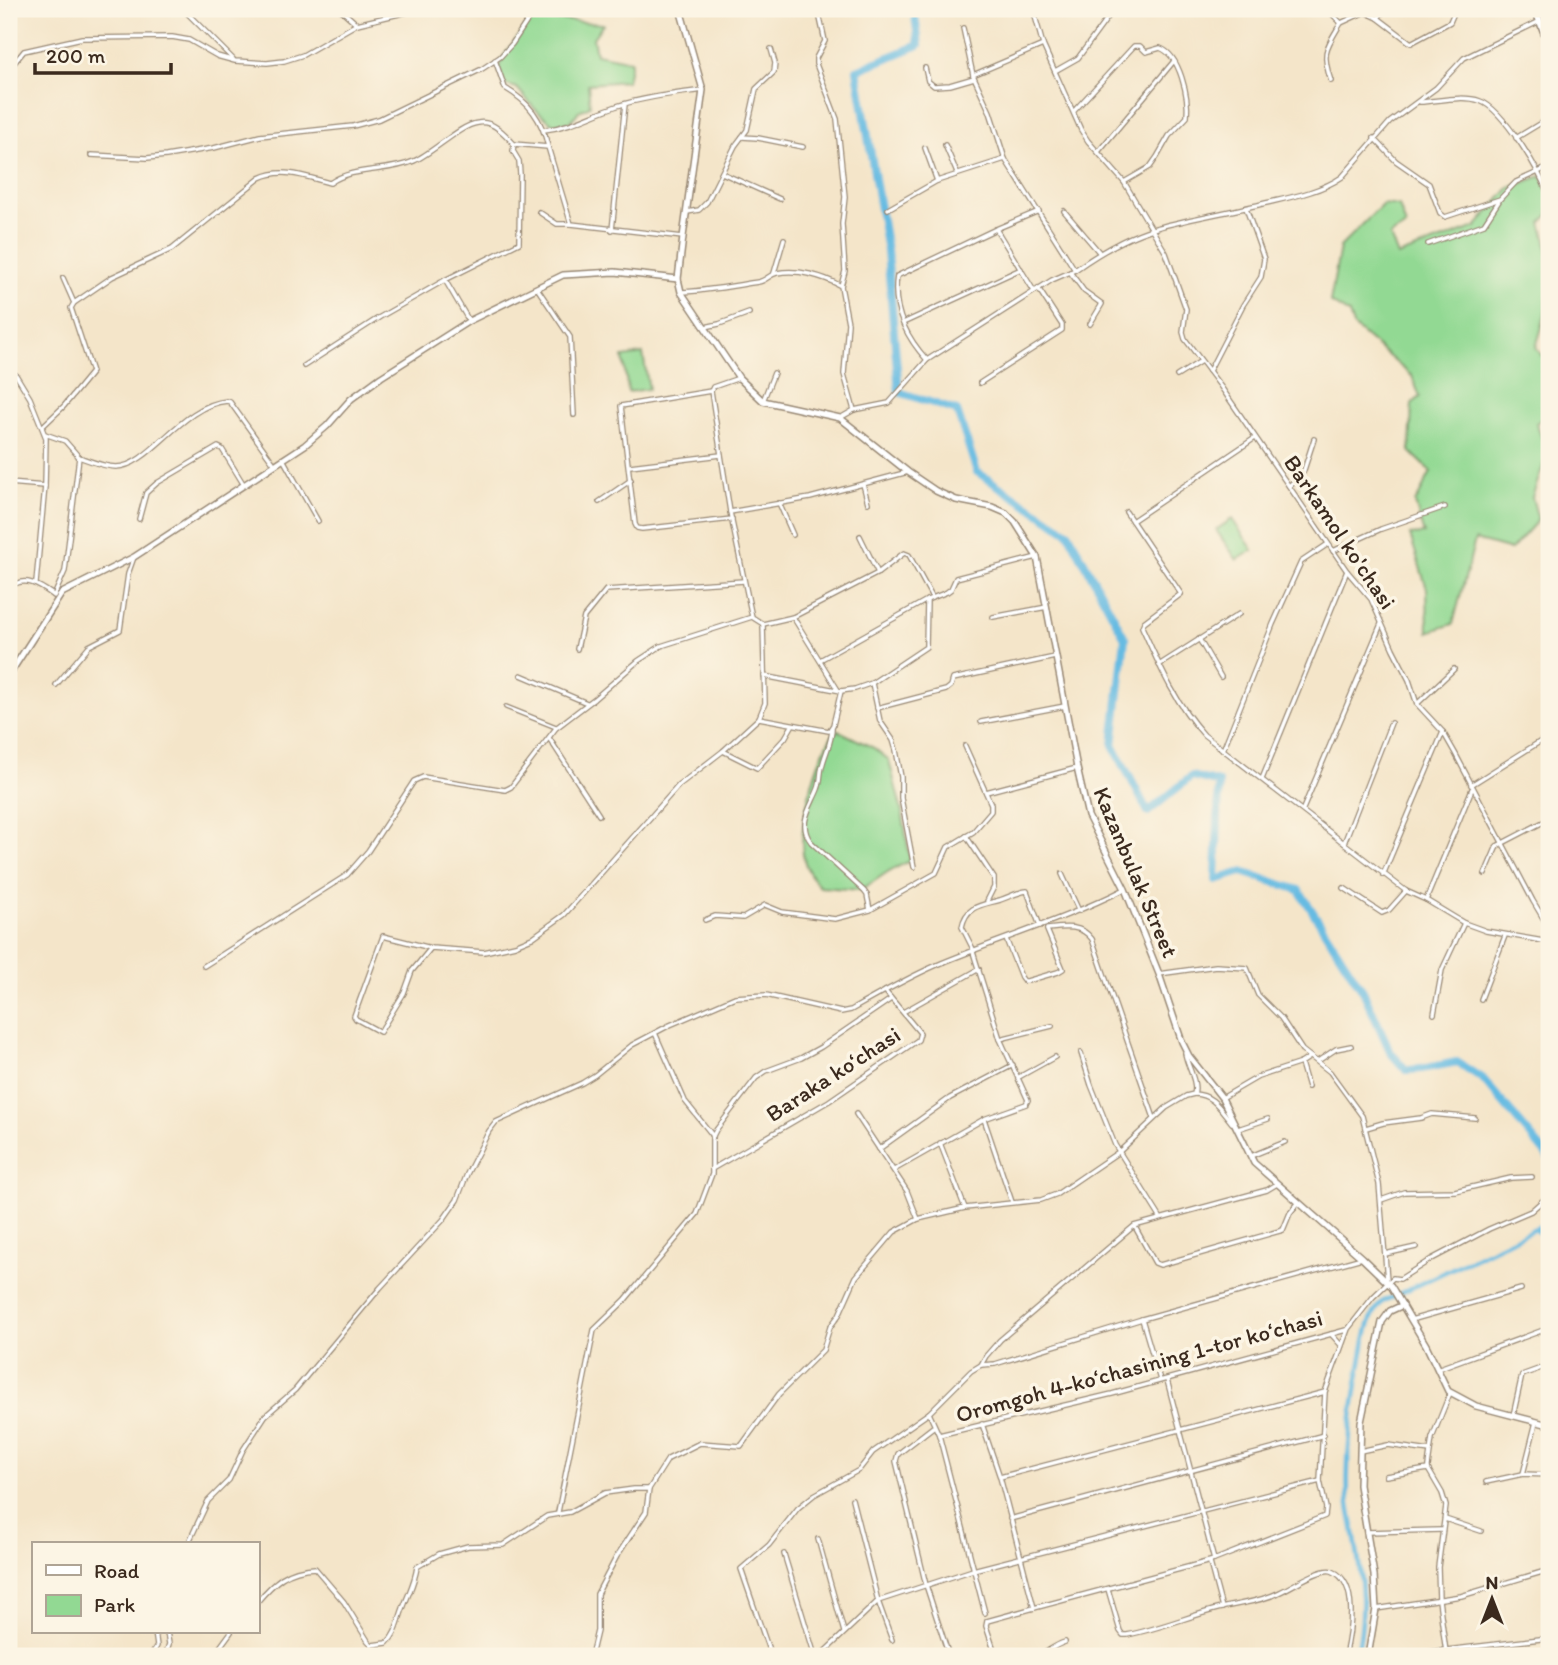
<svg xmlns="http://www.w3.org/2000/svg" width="1558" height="1665" font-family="Itim,sans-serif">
  <rect width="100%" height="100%" fill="#fcf5e5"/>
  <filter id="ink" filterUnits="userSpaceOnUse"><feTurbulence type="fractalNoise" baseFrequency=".0143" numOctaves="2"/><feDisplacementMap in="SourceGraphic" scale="14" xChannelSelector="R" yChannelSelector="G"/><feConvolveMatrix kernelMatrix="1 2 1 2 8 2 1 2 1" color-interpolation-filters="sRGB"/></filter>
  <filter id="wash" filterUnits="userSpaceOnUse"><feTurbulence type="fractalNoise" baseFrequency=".00686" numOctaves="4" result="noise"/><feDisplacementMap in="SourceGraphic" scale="28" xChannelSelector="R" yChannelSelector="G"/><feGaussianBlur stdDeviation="1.57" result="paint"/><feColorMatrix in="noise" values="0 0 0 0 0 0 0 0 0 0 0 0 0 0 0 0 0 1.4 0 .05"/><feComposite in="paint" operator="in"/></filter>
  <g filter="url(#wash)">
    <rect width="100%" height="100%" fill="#f4e5c9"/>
    <g fill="#92d993" stroke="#668258" stroke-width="2">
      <path d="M533 17 603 24 593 38 596 54 631 61 627 81 588 84 590 106 579 111 570 122 553 124 535 109 517 88 503 84 499 67 503 57Z"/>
      <path d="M1541 176C1551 188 1549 200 1549 215L1541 223C1556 266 1550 304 1536 347L1542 356 1549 350V414L1536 423 1548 453 1532 497 1538 520 1511 550 1475 540 1453 624 1428 632 1427 589 1410 535 1424 534 1415 503 1431 472 1410 451 1412 404 1420 397 1412 376 1353 326 1349 314 1330 302 1340 247 1383 204 1399 206 1406 226 1390 236 1398 256 1476 227 1509 188Z"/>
      <path d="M643 354 649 389 628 392 623 357Z"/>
      <path d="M1232 519 1253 550 1237 560 1216 530Z"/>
      <path d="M837 730 874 748 889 760 903 816 910 861 889 871 861 890 820 887C811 878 805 867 803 854 799 824 816 753 837 730Z"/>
    </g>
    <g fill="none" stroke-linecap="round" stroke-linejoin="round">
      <g stroke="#66bbe2" stroke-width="4.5">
        <path d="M1533 1229 1549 1238"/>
        <path d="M1356 1656C1367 1617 1362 1578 1355 1539 1353 1525 1349 1510 1348 1496 1346 1452 1352 1410 1360 1367 1365 1344 1366 1320 1382 1302L1549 1222"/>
      </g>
      <path stroke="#66bbe2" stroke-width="8" d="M914 9 919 45 857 70 887 251 899 392 957 411 977 472 1068 532 1125 638 1113 745 1148 812 1192 776 1219 783 1216 880 1242 872 1299 890 1363 991 1391 1053 1406 1070 1421 1069 1457 1062 1483 1079 1549 1158"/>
    </g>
  </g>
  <g filter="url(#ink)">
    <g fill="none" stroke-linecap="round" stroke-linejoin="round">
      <defs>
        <g id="street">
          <path d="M183 9 233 59"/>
          <path d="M340 9 357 24"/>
          <path d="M818 9 825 41 816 58V64L837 119 845 197 842 224 845 271 841 286"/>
          <path d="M1033 9 1043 45 1081 130 1088 141 1124 182 1166 253 1186 309 1183 332 1185 339 1221 387 1347 571 1371 599 1393 649 1409 680 1417 704 1443 732 1455 753 1533 901 1549 928"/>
          <path d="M1327 9 1341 23 1365 12 1378 18 1411 43 1450 22 1453 15 1450 9"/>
          <path d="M1378 18 1385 9"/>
          <path d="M963 28 973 75 1043 45"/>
          <path d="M495 60 505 88C529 102 542 119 548 147"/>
          <path d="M925 68 928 81 934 86 950 85 974 78"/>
          <path d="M9 69 24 51 82 38 172 37 189 40 217 56 235 61 267 63 284 61 303 55 357 24 420 9"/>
          <path d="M1055 71 1078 58 1114 9"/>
          <path d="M973 75 990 112 1005 159 1075 270C1099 253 1127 236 1156 228 1192 218 1230 212 1266 203 1292 197 1320 192 1342 177L1390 122 1436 88 1464 58 1540 21"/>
          <path d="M1331 81C1321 52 1326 48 1341 23"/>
          <path d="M1420 102C1438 101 1463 95 1480 101 1502 108 1544 176 1549 198"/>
          <path d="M1074 111 1134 46H1140L1146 52 1160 48C1180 55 1189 97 1187 117L1169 136 1157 157 1150 167 1124 182"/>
          <path d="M544 130C571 127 592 114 617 106 645 97 674 94 703 90"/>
          <path d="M742 137 758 138 803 147"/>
          <path d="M1374 138 1396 161 1429 184 1440 213 1445 217 1500 199 1516 182 1549 167"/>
          <path d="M1516 138 1549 118"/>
          <path d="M945 145 957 173"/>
          <path d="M925 148 937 181"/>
          <path d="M1098 152 1174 61"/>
          <path d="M91 155 147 158 166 156 214 148 260 136 353 126 379 119 482 69 500 57 512 44 535 9"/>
          <path d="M722 173 780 199"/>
          <path d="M888 209 937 181 1005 159"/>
          <path d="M1064 211 1099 252"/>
          <path d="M539 212 557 224H571"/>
          <path d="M687 212 699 210 707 202 735 146 747 130 756 89 774 72 775 63 771 49"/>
          <path d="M612 230 625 104"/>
          <path d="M1428 244 1484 224 1499 201"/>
          <path d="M1070 272 1084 291 1102 304 1090 324"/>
          <path d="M774 273 784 239"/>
          <path d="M63 278 74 303"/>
          <path d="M537 288 570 337 574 415"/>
          <path d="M1034 291 996 229 1039 211"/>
          <path d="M681 292C707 291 732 286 758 282 766 281 770 274 777 273 798 269 823 276 841 286L848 323 844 374 854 410 840 418"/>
          <path d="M469 321 445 280 519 243 520 174 519 161 513 151 514 144 548 147 571 224 683 237"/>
          <path d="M903 323 1021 269"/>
          <path d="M705 327 719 324 749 313"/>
          <path d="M927 360C906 337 892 308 897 276L996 229"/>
          <path d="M304 366 380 317 445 280"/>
          <path d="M1209 371 1243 305 1261 277 1264 259 1246 208"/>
          <path d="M16 375 30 398 46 438 45 486 36 583"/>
          <path d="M1177 376 1201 361"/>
          <path d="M739 378 713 387 711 391 730 512 752 617"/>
          <path d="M980 383 1062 330V325L1038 288"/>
          <path d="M711 391 621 406 635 524 637 528 642 529 732 519"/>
          <path d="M763 401 774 373"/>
          <path d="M854 410 889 403 927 360 1052 280 1075 270"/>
          <path d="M42 427 64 406 92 372 71 308 74 303 112 277 172 249 260 178C283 167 307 177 330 183 354 166 387 173 414 161 433 153 460 125 478 123 493 120 506 135 514 144"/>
          <path d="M45 434 65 441 79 457 65 571 54 596"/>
          <path d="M1255 438 1132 521 1181 594 1144 622 1142 627C1159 665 1175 703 1204 735L1406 891 1426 900 1464 923 1486 931 1549 942"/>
          <path d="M79 457C90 461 104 467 116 467 150 467 181 405 227 401L230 402 275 465"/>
          <path d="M283 459 318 521"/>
          <path d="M630 466 721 455"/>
          <path d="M9 483 45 486"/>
          <path d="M863 484 868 503"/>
          <path d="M1289 486 1303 473 1314 439"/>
          <path d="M599 502 631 480"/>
          <path d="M779 503 793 535"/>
          <path d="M730 512 810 498 908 472"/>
          <path d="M1126 512 1132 521"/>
          <path d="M139 519 146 493 157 483 218 447 222 449 244 485"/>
          <path d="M860 536 878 573"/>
          <path d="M1333 551 1381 529 1445 507"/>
          <path d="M9 588C24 575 39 585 53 595"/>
          <path d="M793 617 838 690"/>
          <path d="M993 617 1047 607"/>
          <path d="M1199 639 1221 677"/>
          <path d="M577 649 584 617 606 590 744 581"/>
          <path d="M820 660 927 600 947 592 951 589 956 578 1037 557"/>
          <path d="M1159 665 1239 614"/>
          <path d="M521 675 587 703"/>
          <path d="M764 676 841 691 855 689 872 683 926 647 927 600"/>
          <path d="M872 683 880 721 893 740 896 750 901 777V798L914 867"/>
          <path d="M56 685 89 646 120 630 128 574 134 557"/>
          <path d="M1417 704 1454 669"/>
          <path d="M506 707 556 727"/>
          <path d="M877 708 946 690 951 686 953 679 1055 657"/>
          <path d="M759 718 829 731 833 725 841 691"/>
          <path d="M981 722 1065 706"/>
          <path d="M832 728C832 743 825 753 822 767 820 774 821 782 818 789 811 807 797 824 811 842L864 891 867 895 870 910"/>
          <path d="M549 738 599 815"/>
          <path d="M1223 750 1273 624 1301 562 1328 544"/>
          <path d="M723 751 757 768 785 738 792 726"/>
          <path d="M1262 779 1347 571"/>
          <path d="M1471 785 1549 736"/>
          <path d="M986 792 1077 768"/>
          <path d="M1303 809 1381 624"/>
          <path d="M966 836 994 878V887L987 901"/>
          <path d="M1344 843 1391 723"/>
          <path d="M1062 874 1079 911"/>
          <path d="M1485 874 1497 846 1549 819"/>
          <path d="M1383 875 1443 732"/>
          <path d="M1344 888 1382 913 1389 910 1406 891"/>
          <path d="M1426 900 1472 789"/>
          <path d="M705 920 715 916 743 918 765 905 782 912 835 919 870 910 936 873 948 847 973 832 991 811V804L965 746"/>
          <path d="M1047 929C1064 927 1081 924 1092 939L1154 1118"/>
          <path d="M1006 939 1021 977 1024 981H1027L1058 972 1063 969 1047 930"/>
          <path d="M431 948 412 971 404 993 380 1032 356 1019 354 1016 383 936 431 948 484 952 515 945 532 938 564 915 679 785 723 751 759 718 765 703 763 624"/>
          <path d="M974 951 962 927C966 905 983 905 1000 900 1009 897 1018 892 1027 891L1040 926"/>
          <path d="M204 966 347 875 368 851 414 781 423 777 505 790 511 787 556 728 594 699 638 661 661 646 752 617 763 624 793 617 878 573 904 553 909 555 932 597"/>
          <path d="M1159 974 1216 966 1247 968 1258 995 1281 1018 1302 1050 1330 1072 1362 1116 1379 1184 1387 1280"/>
          <path d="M1481 999 1505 936"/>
          <path d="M903 1012 979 969"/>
          <path d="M1434 1014 1442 970 1464 923"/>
          <path d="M655 1033 685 1101 713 1136"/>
          <path d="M1000 1039 1052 1026"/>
          <path d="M1081 1053 1091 1085 1115 1145 1160 1217"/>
          <path d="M1318 1061 1336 1049 1351 1046"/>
          <path d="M1301 1063 1308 1087"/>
          <path d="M1019 1077 1055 1057"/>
          <path d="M1194 1094C1214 1095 1220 1109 1232 1123"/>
          <path d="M1222 1098 1258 1077 1301 1063 1310 1057"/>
          <path d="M856 1114 907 1191 918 1219"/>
          <path d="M984 1119 1012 1202"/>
          <path d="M1366 1128 1383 1123 1421 1118 1432 1114 1475 1118"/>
          <path d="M1238 1129 1268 1119"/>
          <path d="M940 1143 965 1208"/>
          <path d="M879 1149 950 1098 1013 1065"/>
          <path d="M1251 1156 1285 1142"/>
          <path d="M712 1169 829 1101 918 1040 920 1033 885 991"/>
          <path d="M894 1170 984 1119 1026 1104 1028 1100 1000 1039 973 952"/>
          <path d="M1381 1200 1404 1192 1455 1191 1511 1178 1532 1177"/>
          <path d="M1135 1227 1155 1263 1160 1265 1283 1230 1290 1213 1299 1202"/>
          <path d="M1385 1254 1416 1247"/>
          <path d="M1142 1319 1160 1380"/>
          <path d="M1411 1320 1521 1289"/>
          <path d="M1331 1334 1341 1345"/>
          <path d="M981 1365 986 1356 1000 1340 1134 1226 1267 1190 1277 1184"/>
          <path d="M1437 1369 1549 1328"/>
          <path d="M1167 1380 1214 1560"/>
          <path d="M1325 1392 1000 1477 1034 1608 1214 1560 1325 1516 1326 1508 1320 1481 1325 1392 1348 1329 1373 1297 1393 1278 1400 1279 1430 1260 1489 1229 1531 1211 1549 1195"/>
          <path d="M929 1413 939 1435 985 1613"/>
          <path d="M1513 1416 1522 1375 1544 1367"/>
          <path d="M982 1424 1000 1477"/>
          <path d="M933 1427 898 1454 896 1461 926 1585 949 1656"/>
          <path d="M939 1435 1112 1394 1346 1330"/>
          <path d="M1360 1451 1388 1445 1430 1451"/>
          <path d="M1523 1474 1536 1422"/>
          <path d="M1386 1476 1428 1469"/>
          <path d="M1486 1482 1523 1474 1549 1475"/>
          <path d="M852 1499 878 1601 892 1640"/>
          <path d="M558 1512 594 1330 625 1300 697 1214 712 1174V1138L716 1130 756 1078 766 1071 801 1058 821 1047 891 999"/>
          <path d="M1010 1519 1324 1435"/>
          <path d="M1445 1519 1481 1531"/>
          <path d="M1545 1526H1549"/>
          <path d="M1366 1532 1441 1530"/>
          <path d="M818 1539 844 1632"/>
          <path d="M188 1544 208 1501 229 1480 243 1450 265 1416 295 1390 380 1288 443 1220 457 1200 467 1174 489 1131 496 1122 582 1083 595 1075 632 1045 670 1025 735 997 766 995 841 1012 851 1010C879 994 907 978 937 965 999 939 1064 920 1125 889"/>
          <path d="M784 1554 815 1656"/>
          <path d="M1210 1563 1222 1608"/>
          <path d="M1108 1589 1120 1631 1123 1635H1127C1159 1629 1189 1616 1221 1608 1240 1603 1260 1602 1278 1593 1290 1588 1321 1567 1332 1571 1360 1582 1350 1635 1345 1656"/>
          <path d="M257 1602C274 1582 287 1569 315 1568L344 1602 368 1641 372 1645 387 1643C398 1632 398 1620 404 1606 409 1592 415 1582 417 1567L439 1554 468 1546 503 1545 547 1516 570 1512 605 1493 634 1489H649"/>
          <path d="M1376 1609 1461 1596 1549 1570"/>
          <path d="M1446 1652 1439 1600 1438 1567 1446 1506 1442 1493 1428 1469V1466L1432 1438 1450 1393"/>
          <path d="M151 1656 157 1646 155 1632"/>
          <path d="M165 1656 169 1644 167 1632"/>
          <path d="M218 1656 220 1647 231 1632"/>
          <path d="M591 1656 597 1631V1594L617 1556 646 1512 649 1489 668 1459 700 1443 741 1446 779 1394 823 1350 830 1327 839 1315 856 1277 894 1232 918 1219 965 1208 1041 1200 1057 1194 1120 1151 1166 1108 1186 1096 1194 1094C1198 1082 1187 1066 1185 1053"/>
          <path d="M771 1656 741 1569 769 1545 798 1508 814 1495 859 1470 873 1452 929 1413 971 1371 981 1365 995 1364 1142 1319 1362 1258"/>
          <path d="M820 1656 878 1601 973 1570 1320 1481"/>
          <path d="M996 1656 986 1626 987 1621 1034 1608"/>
          <path d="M1038 1656C1048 1653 1052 1646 1065 1642"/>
          <path d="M1395 1656 1549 1638"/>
        </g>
        <g id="secondary">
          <path d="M680 9 703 90 683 237 678 279 681 292 739 378 763 401 840 418 908 472 936 491 956 500 992 507 1006 513 1015 522 1037 557 1077 768 1088 816 1125 889 1159 974 1182 1042 1189 1056 1222 1098 1254 1163 1362 1258 1391 1286 1426 1345 1448 1391 1476 1406 1549 1425"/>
          <path d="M9 675 62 593 134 557 305 445 327 426 351 399 381 377 469 321 563 275 615 272 678 279"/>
          <path d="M1368 1656 1376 1609 1374 1575 1359 1485 1361 1422 1382 1322 1390 1311 1403 1305"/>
        </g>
        <g id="primary">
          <path d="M1535 9 1549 44"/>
          <path d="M1542 9 1549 26"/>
        </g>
      </defs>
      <use href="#street" stroke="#988874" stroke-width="6"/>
      <use href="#secondary" stroke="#988874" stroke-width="8"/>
      <use href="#primary" stroke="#988874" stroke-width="9"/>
      <use href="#street" stroke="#fff" stroke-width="3.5"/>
      <use href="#secondary" stroke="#fff" stroke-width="5"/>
      <use href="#primary" stroke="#fff" stroke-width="6"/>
    </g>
  </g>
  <g text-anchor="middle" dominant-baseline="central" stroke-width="7" stroke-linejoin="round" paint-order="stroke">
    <g font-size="23" fill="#3b2a1e" stroke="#fcf5e5">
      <text transform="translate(1340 532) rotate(56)">Barkamol ko'chasi</text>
      <text transform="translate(1136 872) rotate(67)">Kazanbulak Street</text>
      <text transform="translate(833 1074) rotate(-33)">Baraka koʻchasi</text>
      <text transform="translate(1139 1366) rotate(-15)">Oromgoh 4-koʻchasining 1-tor koʻchasi</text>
    </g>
  </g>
  <rect width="1558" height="1665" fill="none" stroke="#fcf5e5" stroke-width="35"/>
  <rect x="32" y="1542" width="228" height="91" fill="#fcf5e5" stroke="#afa495" stroke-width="2"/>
  <rect x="46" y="1565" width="35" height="10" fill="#ffffff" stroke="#afa495" stroke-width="2"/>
  <text x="94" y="1578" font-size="21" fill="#3b2a1e">Road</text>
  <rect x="46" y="1595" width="35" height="21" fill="#92d993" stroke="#afa495" stroke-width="2"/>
  <text x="94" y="1612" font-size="21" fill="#3b2a1e">Park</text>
  <g transform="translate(1492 1599)" stroke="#fcf5e5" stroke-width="5" paint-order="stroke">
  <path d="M0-5L12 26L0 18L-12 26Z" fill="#3b2a1e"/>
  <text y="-10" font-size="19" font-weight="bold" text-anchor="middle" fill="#3b2a1e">N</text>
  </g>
  <path d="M35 63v10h136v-10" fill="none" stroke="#3b2a1e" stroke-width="3.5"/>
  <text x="46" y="63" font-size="21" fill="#3b2a1e" stroke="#fcf5e5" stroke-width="5" paint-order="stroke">200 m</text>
</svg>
